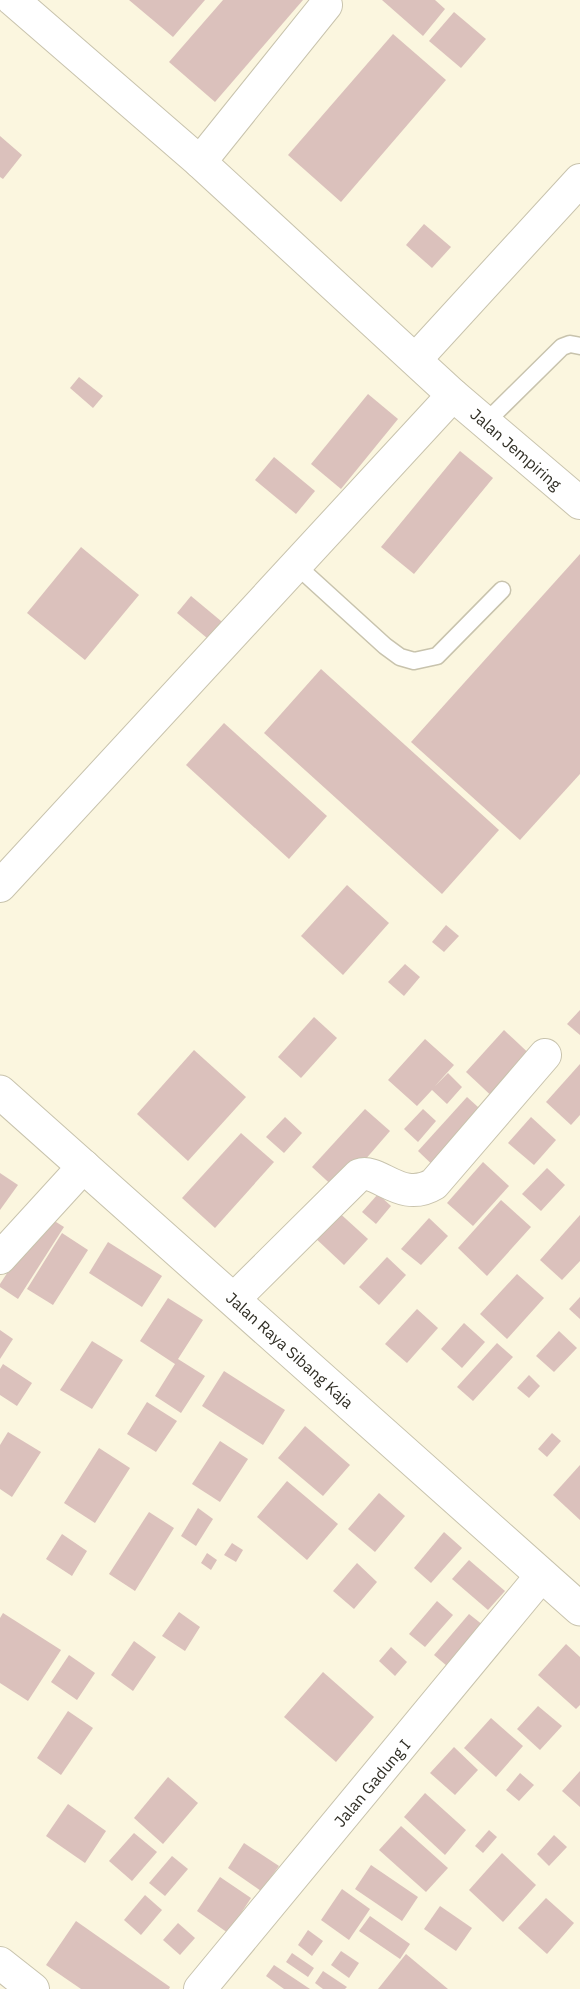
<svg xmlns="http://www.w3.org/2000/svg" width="580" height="1989" font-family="'IBM Plex Sans',sans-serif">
  <rect width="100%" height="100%" fill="#fbf6df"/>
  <g fill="#dbc1bc">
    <path d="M129 0H205L173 37Z"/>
    <path d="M223 0H303L215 102 169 62Z"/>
    <path d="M382 0H435L445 9 423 36Z"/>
    <path d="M454 12 486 39 461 68 429 41Z"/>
    <path d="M393 34 446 80 341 202 288 155Z"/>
    <path d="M0 136 22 155 3 179 0 177Z"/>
    <path d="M424 224 451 247 432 268 406 245Z"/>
    <path d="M79 377 103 396 93 408 70 388Z"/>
    <path d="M368 394 398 419 341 489 311 464Z"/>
    <path d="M460 451 493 478 414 574 381 547Z"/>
    <path d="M274 457 315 491 296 514 255 480Z"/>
    <path d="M81 547 139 595 85 660 27 613Z"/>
    <path d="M580 554V774L520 840 411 742Z"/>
    <path d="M191 596 227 626 213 643 177 613Z"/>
    <path d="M321 669 499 830 442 894 264 733Z"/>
    <path d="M224 723 327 816 289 859 186 765Z"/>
    <path d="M347 885 389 923 343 975 301 936Z"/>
    <path d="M446 925 459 936 444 952 432 942Z"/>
    <path d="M405 964 420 977 404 996 388 982Z"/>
    <path d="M580 1010V1035L567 1024Z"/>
    <path d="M314 1017 337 1038 301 1078 278 1057Z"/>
    <path d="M504 1030 536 1060 498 1102 466 1072Z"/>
    <path d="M425 1039 454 1065 435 1086 448 1073 462 1087 447 1104 432 1090 417 1106 388 1080Z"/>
    <path d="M194 1050 246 1097 188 1161 137 1114Z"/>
    <path d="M580 1064V1115L571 1125 546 1102Z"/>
    <path d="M467 1097 489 1117 440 1172 418 1151Z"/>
    <path d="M365 1109 390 1131 338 1191 312 1167Z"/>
    <path d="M423 1109 436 1121 418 1142 404 1129Z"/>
    <path d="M285 1117 302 1133 284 1153 266 1137Z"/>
    <path d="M531 1117 556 1140 534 1165 508 1143Z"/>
    <path d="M241 1133 274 1162 215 1228 182 1198Z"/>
    <path d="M483 1162 509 1186 473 1226 447 1203Z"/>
    <path d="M547 1168 565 1185 541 1211 522 1194Z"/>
    <path d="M0 1173 18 1185 0 1210Z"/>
    <path d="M378 1194 391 1206 376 1224 362 1212Z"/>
    <path d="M501 1200 531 1227 487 1276 458 1248Z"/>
    <path d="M335 1209 368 1239 344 1265 312 1235Z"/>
    <path d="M45 1215 64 1227 18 1299 0 1287V1284Z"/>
    <path d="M580 1215V1261L562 1280 540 1260Z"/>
    <path d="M429 1218 448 1236 421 1265 401 1249Z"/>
    <path d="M62 1233 88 1250 53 1305 27 1289Z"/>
    <path d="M108 1242 162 1276 142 1307 89 1273Z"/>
    <path d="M387 1257 406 1275 379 1305 359 1287Z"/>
    <path d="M517 1274 544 1298 507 1339 480 1314Z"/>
    <path d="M580 1297V1319L569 1309Z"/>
    <path d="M168 1298 203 1320 178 1359 205 1376 181 1413 155 1396 175 1364 140 1341Z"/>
    <path d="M417 1309 438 1328 407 1363 385 1344Z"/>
    <path d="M464 1323 485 1342 462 1368 441 1349Z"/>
    <path d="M0 1330 13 1339 0 1359Z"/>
    <path d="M559 1331 577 1348 554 1372 536 1356Z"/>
    <path d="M92 1341 123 1360 92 1409 60 1390Z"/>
    <path d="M497 1343 513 1357 473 1401 457 1387Z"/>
    <path d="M3 1364 32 1383 17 1406 0 1395V1369Z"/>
    <path d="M224 1371 285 1410 263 1445 202 1406Z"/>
    <path d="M529 1375 540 1386 529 1398 517 1388Z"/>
    <path d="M147 1402 177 1421 156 1452 127 1434Z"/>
    <path d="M305 1426 350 1465 323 1496 278 1458Z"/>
    <path d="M8 1432 41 1452 12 1497 0 1489V1445Z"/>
    <path d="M552 1433 561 1441 547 1457 538 1449Z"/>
    <path d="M220 1441 248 1459 220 1502 192 1484Z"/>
    <path d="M99 1448 130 1468 95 1523 64 1503Z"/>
    <path d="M580 1465V1520L553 1495Z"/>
    <path d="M287 1481 338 1524 307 1560 257 1517Z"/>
    <path d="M379 1493 405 1516 375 1552 348 1529Z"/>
    <path d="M198 1508 213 1519 196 1546 181 1536Z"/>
    <path d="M149 1512 174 1528 135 1591 109 1574Z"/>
    <path d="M444 1532 462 1548 431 1583 414 1568Z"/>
    <path d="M62 1534 87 1551 72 1576 46 1559Z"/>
    <path d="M232 1543 243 1550 236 1562 224 1555Z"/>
    <path d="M207 1553 217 1560 211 1570 201 1563Z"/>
    <path d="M469 1560 505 1591 488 1610 452 1579Z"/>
    <path d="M357 1563 377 1582 354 1609 333 1591Z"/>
    <path d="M437 1601 453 1615 425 1647 409 1634Z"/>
    <path d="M179 1612 200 1627 185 1651 162 1636Z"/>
    <path d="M3 1613 61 1650 28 1701 0 1683V1618Z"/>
    <path d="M469 1614 488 1629 453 1671 434 1655Z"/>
    <path d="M134 1641 156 1657 133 1691 111 1675Z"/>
    <path d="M566 1644 580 1657V1705L576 1709 538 1675Z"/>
    <path d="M391 1647 407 1662 395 1676 379 1661Z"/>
    <path d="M69 1655 95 1673 77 1700 51 1682Z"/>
    <path d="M323 1672 374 1717 336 1762 284 1717Z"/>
    <path d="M538 1706 562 1726 540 1750 517 1729Z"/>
    <path d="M68 1711 93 1728 61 1775 37 1758Z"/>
    <path d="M491 1718 523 1746 496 1777 464 1748Z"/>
    <path d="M454 1747 478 1770 455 1795 430 1773Z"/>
    <path d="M580 1771V1807L562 1791Z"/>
    <path d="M520 1773 534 1785 519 1801 506 1790Z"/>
    <path d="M168 1777 198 1803 163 1844 134 1818Z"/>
    <path d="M425 1793 466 1830 445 1855 404 1817Z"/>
    <path d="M68 1804 106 1831 85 1863 46 1836Z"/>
    <path d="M401 1826 448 1868 426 1892 379 1850Z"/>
    <path d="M489 1830 497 1837 483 1853 475 1846Z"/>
    <path d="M134 1833 157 1852 132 1881 109 1861Z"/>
    <path d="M554 1835 567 1847 549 1866 537 1854Z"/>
    <path d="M244 1843 279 1866 261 1891 228 1868Z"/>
    <path d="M502 1853 536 1885 503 1922 469 1890Z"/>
    <path d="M172 1856 188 1869 165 1896 149 1883Z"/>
    <path d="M371 1865 418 1897 402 1921 355 1889Z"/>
    <path d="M220 1877 251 1898 228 1933 197 1911Z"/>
    <path d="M342 1889 370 1909 349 1940 321 1920Z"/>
    <path d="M145 1895 162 1910 141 1935 124 1920Z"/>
    <path d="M546 1898 574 1923 547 1954 518 1928Z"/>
    <path d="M440 1906 472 1928 456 1951 424 1929Z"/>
    <path d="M370 1916 410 1944 400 1959 359 1931Z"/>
    <path d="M76 1921 170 1987 169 1989H81L46 1965Z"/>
    <path d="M178 1923 195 1938 180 1955 163 1940Z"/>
    <path d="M308 1930 323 1941 312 1956 298 1945Z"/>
    <path d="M341 1951 359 1963 349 1978 331 1965Z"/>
    <path d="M292 1953 314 1968 308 1977 286 1962Z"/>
    <path d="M406 1954 448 1989H378Z"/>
    <path d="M274 1965 310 1989H284L266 1976Z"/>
    <path d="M323 1971 347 1987 345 1989H323L315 1983Z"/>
  </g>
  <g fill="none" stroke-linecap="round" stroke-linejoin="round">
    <defs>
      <g id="service">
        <path d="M486 422 562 347 570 344 580 346"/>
        <path d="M296 565 385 646 400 657 414 661 437 656 502 590"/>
      </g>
      <g id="minor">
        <path d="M13 0 200 162 453 395 580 503"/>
        <path d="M200 162 326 5"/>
        <path d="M416 359 580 180"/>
        <path d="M0 886 453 395"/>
        <path d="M0 1258 84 1166"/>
        <path d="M234 1299 359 1175C379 1168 401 1204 434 1184L545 1055"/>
        <path d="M0 1963 33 1989"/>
        <path d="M200 1989 542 1575"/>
      </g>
      <path id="secondary" d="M0 1092 580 1609"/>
    </defs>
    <use href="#service" stroke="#c8c3ad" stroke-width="19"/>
    <use href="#minor" stroke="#c8c3ad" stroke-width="34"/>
    <use href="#secondary" stroke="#c8c3ad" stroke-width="35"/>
    <use href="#service" stroke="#fff" stroke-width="16"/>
    <use href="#minor" stroke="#fff" stroke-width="32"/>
    <use href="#secondary" stroke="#fff" stroke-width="33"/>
  </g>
  <g text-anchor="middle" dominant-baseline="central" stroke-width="5" stroke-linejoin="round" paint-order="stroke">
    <g font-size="16" fill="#302e25" stroke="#fff">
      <text transform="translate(516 449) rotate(41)">Jalan Jempiring</text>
      <text transform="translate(290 1350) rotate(42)">Jalan Raya Sibang Kaja</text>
      <text transform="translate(372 1783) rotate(-50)">Jalan Gadung I</text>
    </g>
  </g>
</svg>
